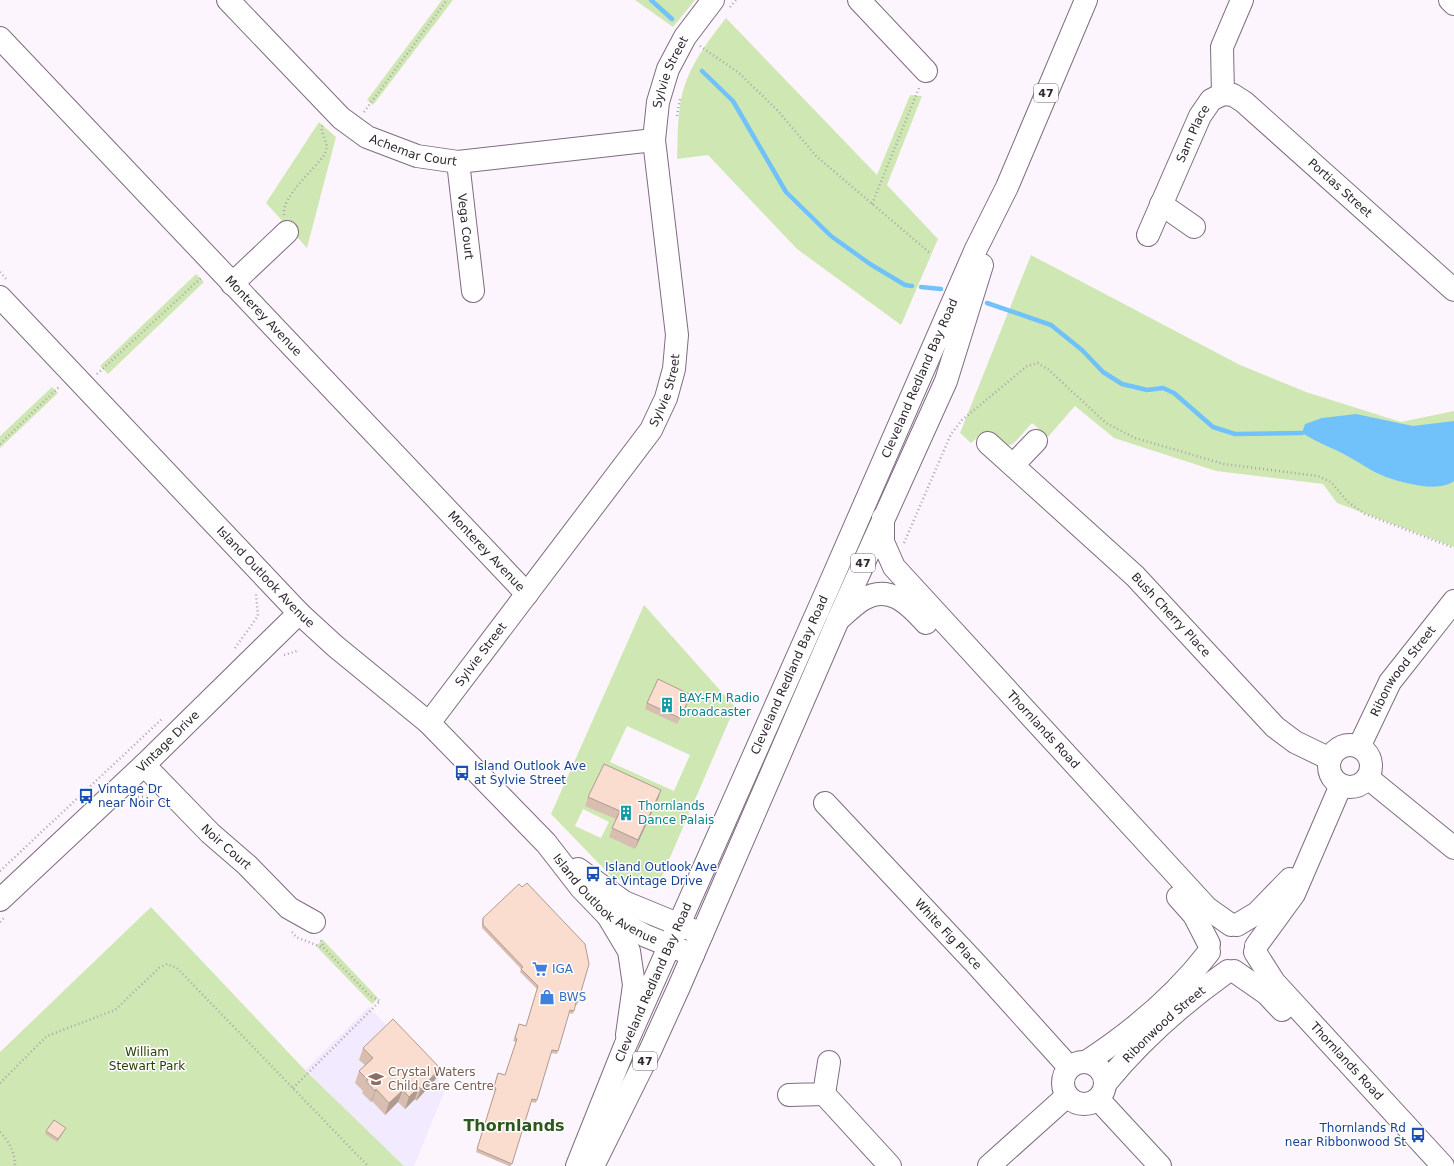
<svg xmlns="http://www.w3.org/2000/svg" width="1454" height="1166" font-family="'DejaVu Sans',sans-serif">
  <rect width="100%" height="100%" fill="#fdf5fe"/>
  <path fill="#f2eaff" d="M369 1007 446 1088 414 1166H404L305 1070Z"/>
  <g fill="#cfe8b3" fill-rule="evenodd">
    <path d="M442 0H453L373 105 367 100Z"/>
    <path d="M635 0H695L673 27Z"/>
    <path d="M726 18 877 175 910 95 922 96 887 185 938 239 901 325 797 249 708 155 677 159C678 142 677 124 680 107 684 72 705 45 726 18Z"/>
    <path d="M319 122 336 137 307 248 266 203Z"/>
    <path d="M1031 255 1240 365 1306 392 1401 422 1454 411V547L1337 503 1323 484 1216 471 1114 438 1075 406 1048 437 1032 423C1011 446 1011 455 985 431L971 443 960 433Z"/>
    <path d="M196 274 204 282 108 374 100 366Z"/>
    <path d="M52 387 58 393 0 448V436Z"/>
    <path d="M644 605 735 707 662 876 641 887 611 876 551 814ZM627 726 690 755 674 791 610 762ZM583 809 609 822 601 838 575 826Z"/>
    <path d="M151 907 305 1070 404 1166H0V1052Z"/>
    <path d="M323 940 378 998 372 1004 316 946Z"/>
  </g>
  <path fill="#71c2fa" d="M1356 414 1413 426 1454 421V481C1439 493 1403 483 1386 477 1370 471 1356 460 1340 452 1327 446 1315 441 1302 433L1305 424 1322 418Z"/>
  <g fill="none" stroke-linecap="round" stroke-linejoin="round">
    <g stroke="#71c2fa" stroke-width="4.5">
      <path d="M651 0 672 19"/>
      <path d="M702 71 733 101 786 192 831 236 870 264 905 285 912 286"/>
      <path d="M921 287 941 289"/>
      <path d="M987 303 1051 325 1082 350 1103 372 1122 384 1147 390 1163 388 1174 393 1213 427 1235 434 1302 433"/>
    </g>
    <defs>
      <g id="minor">
        <path id="s1" d="M228 0 341 118 367 137 417 156 458 162 654 140"/>
        <path d="M859 0 926 71"/>
        <path d="M1450 0 1454 4"/>
        <path id="s2" d="M0 38 527 594"/>
        <path id="s3" d="M1223 94 1233 95 1244 102 1454 290"/>
        <path d="M1223 94 1222 47 1242 0"/>
        <path id="s4" d="M458 162 473 291"/>
        <path d="M1161 204 1194 227"/>
        <path id="s5" d="M1148 235 1200 116 1211 100 1223 94"/>
        <path d="M232 284 287 232"/>
        <path id="s6" d="M0 297 299 613 335 646 429 723 546 843 581 888 608 916 646 936 693 955"/>
        <path id="s7" d="M988 443 1135 576 1275 727 1295 742 1330 759"/>
        <path d="M1013 465 1036 441"/>
        <path id="s8" d="M883 518V542L894 567 1207 908 1231 925"/>
        <path d="M838 620C846 613 854 605 862 600 889 583 909 604 926 623"/>
        <path id="s9" d="M429 723 651 430 666 398 674 369 677 335 654 140 658 102 668 69 685 37 713 0"/>
        <circle cx="1350" cy="766" r="21"/>
        <path id="s10" d="M1359 747 1390 682 1454 601"/>
        <path id="s11" d="M144 765 210 833 247 865 289 908 314 922"/>
        <path d="M1368 778 1454 848"/>
        <path id="s12" d="M825 803 977 965 1069 1067"/>
        <path d="M578 869 624 902 702 934"/>
        <path d="M1178 897 1194 915 1209 944"/>
        <path id="s13" d="M0 900 144 765 299 613"/>
        <path d="M608 916 629 951 634 985 627 1035"/>
        <path d="M1237 925 1257 913 1290 879"/>
        <path d="M1256 946 1294 894 1341 785"/>
        <path id="s14" d="M1255 952 1274 982 1443 1166"/>
        <path d="M1234 971 1267 994 1282 1010"/>
        <path d="M1086 1062C1132 1032 1176 995 1209 952"/>
        <circle cx="1084" cy="1083" r="21"/>
        <path id="s15" d="M1105 1084C1140 1041 1183 1003 1228 971"/>
        <path d="M824 1094 890 1166"/>
        <path d="M789 1095 824 1094 829 1062"/>
        <path d="M1098 1099 1160 1166"/>
        <path d="M989 1166 1067 1096"/>
      </g>
      <g id="highway">
        <path id="s16" d="M577 1166 625 1046 828 588 976 249 1007 187 1086 0"/>
        <path d="M593 1166 649 1053 679 987 838 620 946 381 982 265"/>
      </g>
    </defs>
    <use href="#minor" stroke="#7e6c80" stroke-width="24"/>
    <use href="#highway" stroke="#7e6c80" stroke-width="24"/>
    <g stroke="#aca4ad" stroke-width="2.5" stroke-dasharray="1 3" stroke-linecap="butt">
      <path d="M730 7 736 0"/>
      <path d="M700 46 739 73 778 111 816 156 930 253"/>
      <path d="M364 112 447 0"/>
      <path d="M677 116 680 99"/>
      <path d="M872 204 919 88"/>
      <path d="M284 215C281 197 314 170 325 154L327 146 321 128 323 125"/>
      <path d="M0 272 7 280"/>
      <path d="M97 374 202 277"/>
      <path d="M0 444 60 386"/>
      <path d="M904 543 951 434 962 420 1027 366 1038 363 1049 370 1106 423 1135 438 1224 464 1318 476 1331 482 1348 502 1365 514 1454 548"/>
      <path d="M235 648 258 616 256 594"/>
      <path d="M284 655 297 651"/>
      <path d="M138 797 149 796"/>
      <path d="M0 871 163 718"/>
      <path d="M0 922 4 918"/>
      <path d="M292 932 296 937 324 948"/>
      <path d="M0 1083 47 1036 115 1010 159 968 167 964 177 968 368 1166"/>
      <path d="M293 1088 380 1001 370 996 324 948 320 938"/>
      <path d="M0 1132C9 1142 15 1152 15 1166"/>
    </g>
    <use href="#minor" stroke="#fff" stroke-width="22"/>
    <use href="#highway" stroke="#fff" stroke-width="22"/>
  </g>
  <g fill="#d7beb1">
    <path d="M689 701 677 724 645 709 647 703Z"/>
    <path d="M661 790 658 799 635 849 609 837 616 819 585 806 588 797Z"/>
    <path d="M483 918 578 1002 577 1005H575L573 1014 569 1013 557 1054 551 1053 536 1103 531 1102 511 1166H509L476 1152 495 1091 493 1090 498 1073 505 1075 516 1042 513 1041 519 1024 526 1026 537 989 520 972 521 969 482 928V921Z"/>
    <path d="M363 1048 440 1068 435 1080 416 1101 415 1099 405 1109 398 1102 385 1115 372 1101 371 1102 362 1093 363 1091 355 1083 359 1071 365 1065 359 1060Z"/>
    <path d="M66 1128 64 1131 57 1142 45 1134 46 1131Z"/>
  </g>
  <g fill="#af9b90">
    <path d="M691 695 689 701 677 724 680 718Z"/>
    <path d="M661 790 658 799 635 849 638 840Z"/>
    <path d="M440 1068 435 1080 416 1101 421 1089Z"/>
    <path d="M419 1087 415 1099 405 1109 409 1097Z"/>
    <path d="M376 1089 372 1101 371 1102 375 1091Z"/>
    <path d="M403 1090 398 1102 385 1115 389 1103Z"/>
    <path d="M66 1128 64 1131 57 1142 58 1139Z"/>
  </g>
  <g fill="#faddce" stroke="#af9b90">
    <path d="M658 679 691 695 680 718 647 703Z"/>
    <path d="M604 764 661 790 638 840 612 828 620 811 588 797Z"/>
    <path d="M527 883 585 944 589 964 578 1002H576L574 1011 570 1010 558 1051 552 1050 537 1100 532 1099 512 1164 477 1149 496 1088 494 1087 498 1073 505 1075 517 1039 515 1038 519 1024 526 1026 538 986 521 969 523 967 483 925V918L519 884 522 887Z"/>
    <path d="M393 1019 440 1068 421 1089 419 1087 409 1097 403 1090 389 1103 376 1089 375 1091 366 1081 368 1080 359 1071 373 1058 363 1048Z"/>
    <path d="M54 1120 66 1128 58 1139 46 1131Z"/>
  </g>
  <defs>
    <symbol id="building-bare" viewBox="-9 -9 18 18"><path d="M-4-6H4V6H1V3H-1V6H-4ZM-2.5-4.3h1.7v1.8h-1.7ZM.8-4.3h1.7v1.8H.8ZM-2.5-1h1.7V.8h-1.7ZM.8-1h1.7V.8H.8Z" fill="#0f9aa8" stroke="#fff" stroke-width="2.5" paint-order="stroke"/></symbol>
    <symbol id="bus-bare" viewBox="-9 -9 18 18"><path d="M-5-6H5V4H4V6H2V4H-2V6H-4V4H-5ZM-3.5-4V0h7V-4ZM-3.5 1.2v1.5H-2V1.2ZM2 1.2v1.5H3.5V1.2Z" fill="#1a4fb4" stroke="#fff" stroke-width="2.5" paint-order="stroke"/></symbol>
    <symbol id="supermarket-bare" viewBox="-9 -9 18 18"><path d="M-6-5.5h2.5l.6 2H6L4.5 2H-2.5L-4.4-4H-6ZM-1.5 3.2a1.3 1.3 0 1 0 .1 0ZM3 3.2a1.3 1.3 0 1 0 .1 0Z" fill="#3f7fe0" stroke="#fff" stroke-width="2.5" paint-order="stroke"/></symbol>
    <symbol id="shop-bare" viewBox="-9 -9 18 18"><path d="M-5-2.5h2.3a2.7 3.5 0 0 1 5.4 0H5L5.5 6h-11ZM-1.5-2.5h3a1.5 2.3 0 0 0-3 0Z" fill="#3f7fe0" stroke="#fff" stroke-width="2.5" paint-order="stroke"/></symbol>
    <symbol id="school-bare" viewBox="-9 -9 18 18"><path d="M0-5L7-2L0 1L-7-2ZM-4 1L0 2.5L4 1V4Q0 6-4 4Z" fill="#8d6e63" stroke="#fff" stroke-width="2.5" paint-order="stroke"/></symbol>
  </defs>
  <g fill-rule="evenodd">
    <use href="#building-bare" x="656" y="694" width="22" height="22"/>
    <use href="#bus-bare" x="451" y="762" width="22" height="22"/>
    <use href="#bus-bare" x="75" y="785" width="22" height="22"/>
    <use href="#building-bare" x="615" y="802" width="22" height="22"/>
    <use href="#bus-bare" x="582" y="863" width="22" height="22"/>
    <use href="#supermarket-bare" x="529" y="958" width="22" height="22"/>
    <use href="#shop-bare" x="536" y="986" width="22" height="22"/>
    <use href="#school-bare" x="365" y="1068" width="22" height="22"/>
    <use href="#bus-bare" x="1407" y="1124" width="22" height="22"/>
  </g>
  <g text-anchor="middle" dominant-baseline="central" stroke-width="3" stroke-linejoin="round" paint-order="stroke">
    <g fill="#fff" stroke="#6d686e" stroke-width="1">
      <rect x="1034" y="84" width="24" height="18" rx="3"/>
      <rect x="851" y="554" width="24" height="18" rx="3"/>
      <rect x="633" y="1052" width="24" height="18" rx="3"/>
    </g>
    <g font-size="11" font-weight="bold" fill="#2f2730">
      <text x="1046" y="93">47</text>
      <text x="863" y="563">47</text>
      <text x="645" y="1061">47</text>
    </g>
    <g font-size="12" fill="#2f2730" stroke="#fff">
      <text stroke="none"><textPath href="#s9" startOffset="734">Sylvie Street</textPath></text>
      <text stroke="none"><textPath href="#s5" startOffset="111">Sam Place</textPath></text>
      <text stroke="none"><textPath href="#s1" startOffset="244">Achemar Court</textPath></text>
      <text stroke="none"><textPath href="#s3" startOffset="152">Portias Street</textPath></text>
      <text stroke="none"><textPath href="#s4" startOffset="65">Vega Court</textPath></text>
      <text stroke="none"><textPath href="#s2" startOffset="383">Monterey Avenue</textPath></text>
      <text stroke="none"><textPath href="#s16" startOffset="859">Cleveland Redland Bay Road</textPath></text>
      <text stroke="none"><textPath href="#s9" startOffset="410">Sylvie Street</textPath></text>
      <text stroke="none"><textPath href="#s2" startOffset="707">Monterey Avenue</textPath></text>
      <text stroke="none"><textPath href="#s6" startOffset="386">Island Outlook Avenue</textPath></text>
      <text stroke="none"><textPath href="#s7" startOffset="251">Bush Cherry Place</textPath></text>
      <text stroke="none"><textPath href="#s9" startOffset="86">Sylvie Street</textPath></text>
      <text stroke="none"><textPath href="#s10" startOffset="88">Ribonwood Street</textPath></text>
      <text stroke="none"><textPath href="#s16" startOffset="535">Cleveland Redland Bay Road</textPath></text>
      <text stroke="none"><textPath href="#s8" startOffset="272">Thornlands Road</textPath></text>
      <text stroke="none"><textPath href="#s13" startOffset="231">Vintage Drive</textPath></text>
      <text stroke="none"><textPath href="#s11" startOffset="116">Noir Court</textPath></text>
      <text stroke="none"><textPath href="#s6" startOffset="856">Island Outlook Avenue</textPath></text>
      <text stroke="none"><textPath href="#s12" startOffset="180">White Fig Place</textPath></text>
      <text stroke="none"><textPath href="#s16" startOffset="199">Cleveland Redland Bay Road</textPath></text>
      <text stroke="none"><textPath href="#s15" startOffset="84">Ribonwood Street</textPath></text>
      <text stroke="none"><textPath href="#s14" startOffset="143">Thornlands Road</textPath></text>
    </g>
    <g font-size="12" fill="#0d838f" stroke="#fff" text-anchor="start">
      <text x="679" y="698">BAY-FM Radio<tspan x="679" dy="14">broadcaster</tspan></text>
      <text x="638" y="806">Thornlands<tspan x="638" dy="14">Dance Palais</tspan></text>
    </g>
    <g font-size="12" fill="#164399" stroke="#fff" text-anchor="start">
      <text x="474" y="766">Island Outlook Ave<tspan x="474" dy="14">at Sylvie Street</tspan></text>
      <text x="98" y="789">Vintage Dr<tspan x="98" dy="14">near Noir Ct</tspan></text>
      <text x="605" y="867">Island Outlook Ave<tspan x="605" dy="14">at Vintage Drive</tspan></text>
      <text x="1406" y="1128" text-anchor="end">Thornlands Rd<tspan x="1406" dy="14">near Ribbonwood St</tspan></text>
    </g>
    <g font-size="12" fill="#366cbe" stroke="#fff" text-anchor="start">
      <text x="552" y="969">IGA</text>
      <text x="559" y="997">BWS</text>
    </g>
    <g font-size="12" fill="#2a3f03" stroke="#fff">
      <text x="147" y="1052">William<tspan x="147" dy="14">Stewart Park</tspan></text>
    </g>
    <g font-size="12" fill="#785e54" stroke="#fff" text-anchor="start">
      <text x="388" y="1072">Crystal Waters<tspan x="388" dy="14">Child Care Centre</tspan></text>
    </g>
    <g font-size="16" font-weight="bold" fill="#2c581e" stroke="#fff">
      <text x="514" y="1125">Thornlands</text>
    </g>
  </g>
</svg>
